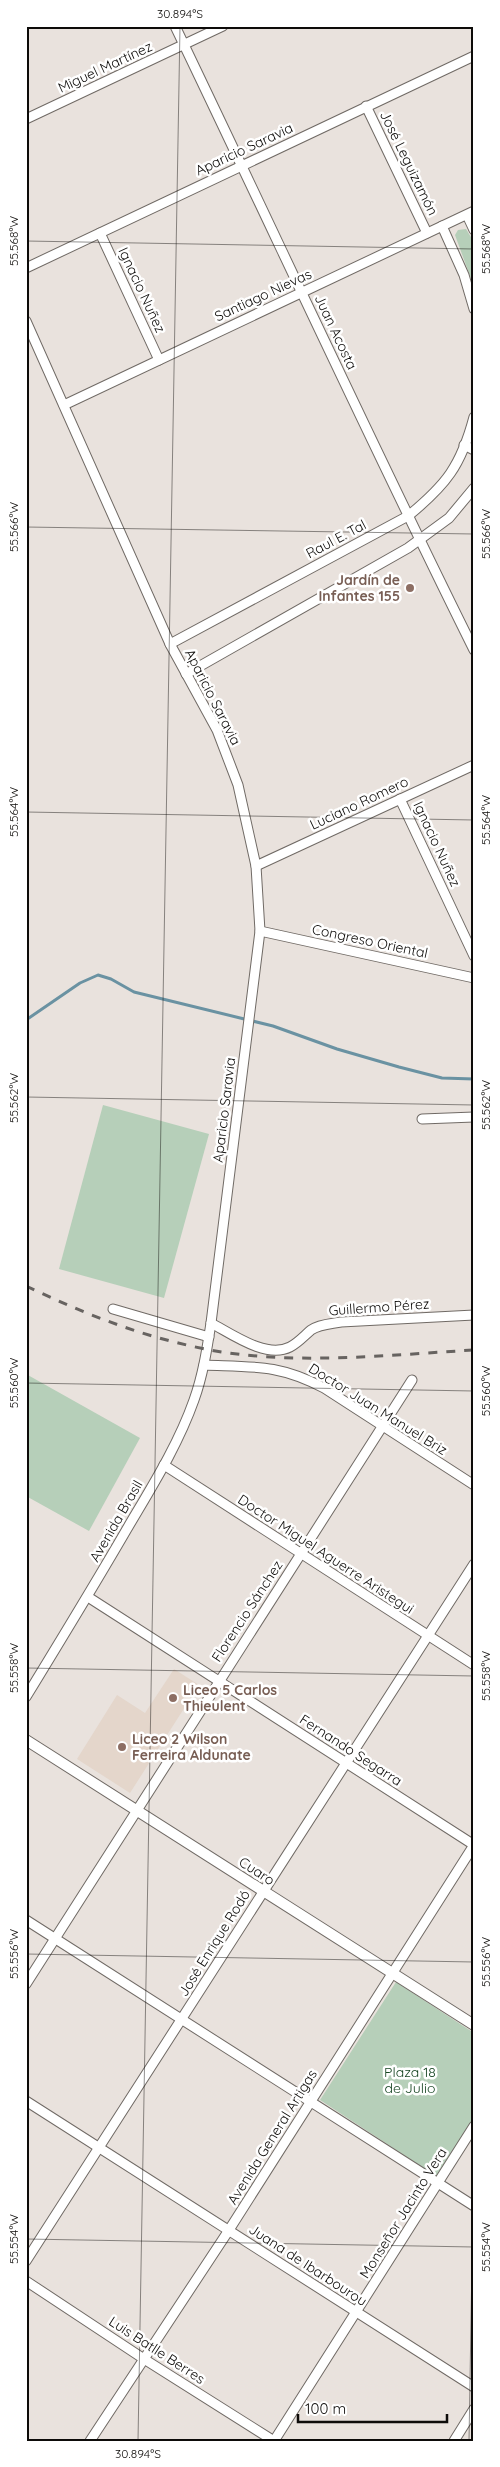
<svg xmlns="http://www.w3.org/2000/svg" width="500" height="2467" font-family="Quicksand,sans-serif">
  <rect width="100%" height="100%" fill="#e9e2dd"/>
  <path fill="#e4d6cb" d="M174 1669 199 1685 130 1793 77 1759 117 1695 145 1713Z"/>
  <g fill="#b6cfb9">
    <path d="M466 229 474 242V287L455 235 458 230Z"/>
    <path d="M103 1105 209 1134 164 1298 59 1269Z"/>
    <path d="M26 1374 140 1438 89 1531 26 1496Z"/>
    <path d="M396 1982 474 2033V2117L436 2176 320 2100Z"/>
  </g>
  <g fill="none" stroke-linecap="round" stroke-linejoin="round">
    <path stroke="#6a92a2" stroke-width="3" d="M26 1020 80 983 98 975 111 979 134 992 273 1026 337 1049 399 1067 442 1078 474 1079"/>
    <defs>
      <g id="minor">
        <path d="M175 26C275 234 371 443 474 650"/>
        <path d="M366 106 427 233"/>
        <path d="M26 119 223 26"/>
        <path d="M467 215 474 230"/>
        <path d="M442 226 464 275 474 309"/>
        <path d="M100 233 159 360"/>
        <path d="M26 268 474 56"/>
        <path d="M26 321 170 644 217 730 238 785 256 866 260 931 211 1323C207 1349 203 1375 194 1400 177 1448 149 1491 124 1534 92 1589 59 1643 26 1697"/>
        <path d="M64 405 474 211"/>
        <path d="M464 445 474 450"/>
        <path d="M170 644 408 516C446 485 461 466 474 417"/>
        <path d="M186 674 408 548 449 518 474 488"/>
        <path d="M400 799 474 956"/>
        <path d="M256 866 474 765"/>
        <path d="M260 931 474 978"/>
        <path d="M422 1119 474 1117"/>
        <path d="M113 1309 209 1337"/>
        <path d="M211 1323C232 1334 266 1359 290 1347 298 1343 304 1336 311 1330 320 1324 331 1324 341 1322L474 1315"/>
        <path d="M204 1365C253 1367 279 1364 324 1388L474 1485"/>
        <path d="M164 1465 474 1665"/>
        <path d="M88 1597 474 1845"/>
        <path d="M26 1920 474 2206"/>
        <path d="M26 1984 412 1380"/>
        <path d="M26 2101 474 2387"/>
        <path d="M26 2261 474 1564"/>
        <path d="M26 2281 144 2359 274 2441"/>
        <path d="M90 2441 229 2230 474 1845"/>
        <path d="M274 2441 474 2126"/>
        <path d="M454 2441 474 2409"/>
      </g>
      <path id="tertiary" d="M26 1740 474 2025"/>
    </defs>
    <use href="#minor" stroke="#706a65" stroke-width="11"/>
    <use href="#tertiary" stroke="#706a65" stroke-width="12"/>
    <use href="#minor" stroke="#fff" stroke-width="9"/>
    <use href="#tertiary" stroke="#fff" stroke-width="10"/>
    <path stroke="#676360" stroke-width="3" stroke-dasharray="9 9" stroke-linecap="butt" d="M26 1286C85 1314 140 1336 205 1349 291 1366 387 1355 474 1350"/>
  </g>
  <path fill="none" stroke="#0d0b09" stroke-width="1" stroke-opacity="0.45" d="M26 241 474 249M26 527 474 534M26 812 474 820M26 1097 474 1105M26 1383 474 1391M26 1668 474 1676M26 1954 474 1962M26 2239 474 2247M138 2441 180 26M469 2441 474 2141"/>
  <g fill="#8d6e63" stroke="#fff" stroke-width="2">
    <circle cx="410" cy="588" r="5"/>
    <circle cx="173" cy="1698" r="5"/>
    <circle cx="122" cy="1747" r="5"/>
  </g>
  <g text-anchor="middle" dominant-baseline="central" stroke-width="5" stroke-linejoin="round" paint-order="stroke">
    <g font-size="14" fill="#0d0b09" stroke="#fff">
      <text transform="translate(105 67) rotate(-25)">Miguel Martínez</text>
      <text transform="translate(244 149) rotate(-25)">Aparicio Saravia</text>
      <text transform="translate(409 163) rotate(64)">José Leguizamón</text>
      <text transform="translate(142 290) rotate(65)">Ignacio Nuñez</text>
      <text transform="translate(263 295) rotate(-25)">Santiago Nievas</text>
      <text transform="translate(336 332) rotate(65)">Juan Acosta</text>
      <text transform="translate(336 539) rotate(-28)">Raul E. Tal</text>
      <text transform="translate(213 697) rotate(63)">Aparicio Saravia</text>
      <text transform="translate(359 803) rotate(-25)">Luciano Romero</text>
      <text transform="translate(437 844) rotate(65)">Ignacio Nuñez</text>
      <text transform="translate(370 941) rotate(12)">Congreso Oriental</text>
      <text transform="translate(224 1110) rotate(-83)">Aparicio Saravia</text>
      <text transform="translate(379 1307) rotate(-4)">Guillermo Pérez</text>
      <text transform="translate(378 1409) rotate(32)">Doctor Juan Manuel Briz</text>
      <text transform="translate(116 1521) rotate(-60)">Avenida Brasil</text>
      <text transform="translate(326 1554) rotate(33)">Doctor Miguel Aguerre Aristegui</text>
      <text transform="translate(247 1611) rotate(-57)">Florencio Sánchez</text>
      <text transform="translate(351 1750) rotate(33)">Fernando Segarra</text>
      <text transform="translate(257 1871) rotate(33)">Cuaro</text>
      <text transform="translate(214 1943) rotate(-58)">José Enrique Rodó</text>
      <text transform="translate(272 2137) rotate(-58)">Avenida General Artigas</text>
      <text transform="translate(403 2213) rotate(-58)">Monseñor Jacinto Vera</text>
      <text transform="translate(308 2265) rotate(33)">Juana de Ibarbourou</text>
      <text transform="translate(157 2350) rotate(33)">Luis Batlle Berres</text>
    </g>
    <g font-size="14" font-weight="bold" fill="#785e54" stroke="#fff" text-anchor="start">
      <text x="400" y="580" text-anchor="end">Jardín de<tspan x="400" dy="16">Infantes 155</tspan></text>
      <text x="183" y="1690">Liceo 5 Carlos<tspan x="183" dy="16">Thieulent</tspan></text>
      <text x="132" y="1739">Liceo 2 Wilson<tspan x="132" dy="16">Ferreira Aldunate</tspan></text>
    </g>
    <g font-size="14" fill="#154421" stroke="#fff">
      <text x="410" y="2072">Plaza 18<tspan x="410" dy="16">de Julio</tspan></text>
    </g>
  </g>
  <rect width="500" height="2467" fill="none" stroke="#ffffff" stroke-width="55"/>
  <path d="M298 2414v8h149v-8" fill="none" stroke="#0d0b09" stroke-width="2.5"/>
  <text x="305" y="2414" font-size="15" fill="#0d0b09" stroke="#ffffff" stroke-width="4" paint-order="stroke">100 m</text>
  <rect x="28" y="28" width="444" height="2412" fill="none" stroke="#0d0b09" stroke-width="2"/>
  <g font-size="12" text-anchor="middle" fill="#0d0b09">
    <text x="180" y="18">30.894°S</text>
    <text transform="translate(14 241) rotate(-90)" y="4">55.568°W</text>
    <text transform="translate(486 249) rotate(-90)" y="4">55.568°W</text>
    <text transform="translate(14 527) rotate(-90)" y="4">55.566°W</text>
    <text transform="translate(486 534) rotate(-90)" y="4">55.566°W</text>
    <text transform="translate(14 812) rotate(-90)" y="4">55.564°W</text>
    <text transform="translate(486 820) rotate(-90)" y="4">55.564°W</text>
    <text transform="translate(14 1098) rotate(-90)" y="4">55.562°W</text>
    <text transform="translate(486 1105) rotate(-90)" y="4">55.562°W</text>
    <text transform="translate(14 1383) rotate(-90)" y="4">55.560°W</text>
    <text transform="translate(486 1391) rotate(-90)" y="4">55.560°W</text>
    <text transform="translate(14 1668) rotate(-90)" y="4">55.558°W</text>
    <text transform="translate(486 1676) rotate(-90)" y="4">55.558°W</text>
    <text transform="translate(14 1954) rotate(-90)" y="4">55.556°W</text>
    <text transform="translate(486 1962) rotate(-90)" y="4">55.556°W</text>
    <text transform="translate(14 2239) rotate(-90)" y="4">55.554°W</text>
    <text transform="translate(486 2247) rotate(-90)" y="4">55.554°W</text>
    <text x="138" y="2458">30.894°S</text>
  </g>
</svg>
